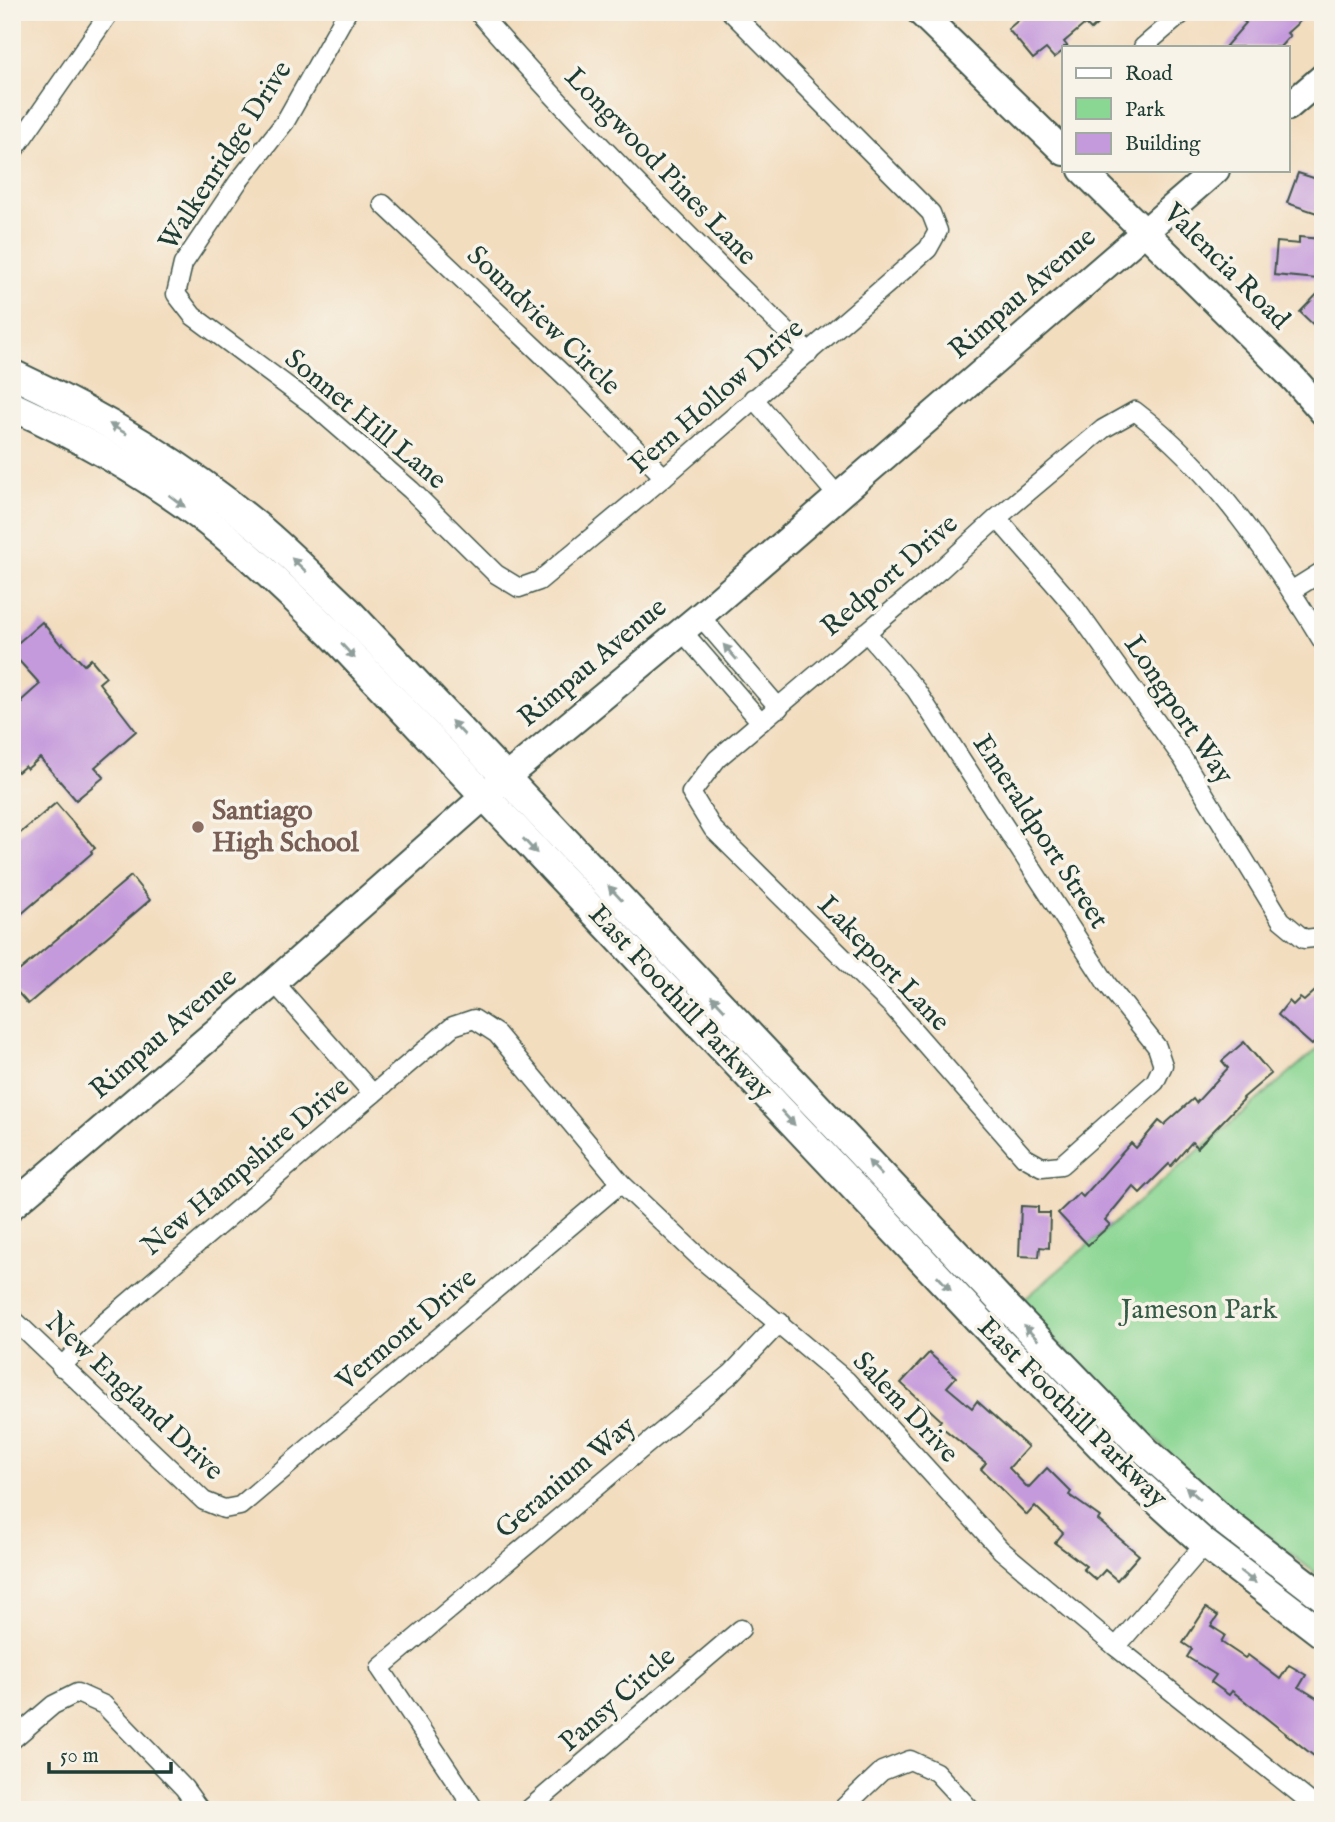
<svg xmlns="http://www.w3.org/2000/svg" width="1335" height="1822" font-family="'IM FELL English',serif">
  <rect width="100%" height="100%" fill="#f7f3e8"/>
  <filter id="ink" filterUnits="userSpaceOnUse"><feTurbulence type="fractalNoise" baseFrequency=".0143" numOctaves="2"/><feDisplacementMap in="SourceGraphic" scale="14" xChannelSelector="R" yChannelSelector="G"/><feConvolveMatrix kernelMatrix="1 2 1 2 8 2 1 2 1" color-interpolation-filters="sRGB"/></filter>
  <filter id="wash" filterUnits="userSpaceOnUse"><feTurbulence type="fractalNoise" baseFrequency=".00686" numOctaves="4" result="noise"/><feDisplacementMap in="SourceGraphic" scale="28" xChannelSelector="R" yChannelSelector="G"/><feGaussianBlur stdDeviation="1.57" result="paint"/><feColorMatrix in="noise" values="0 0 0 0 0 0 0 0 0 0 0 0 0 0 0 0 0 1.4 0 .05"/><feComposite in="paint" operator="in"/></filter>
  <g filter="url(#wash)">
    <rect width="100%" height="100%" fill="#f3ddbf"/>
    <path fill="#8ad693" stroke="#548a64" stroke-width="2" d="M1323 1044V1579L1197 1481 1019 1304Z"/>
    <g id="blocks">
      <g fill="#c59adc">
        <path d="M1028 12H1110L1091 30 1085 24 1064 42 1068 47H1064V50L1054 58 1046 49 1033 59 1008 29Z"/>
        <path d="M1248 12H1310L1287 33 1290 36 1280 47H1225L1246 23 1242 20Z"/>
        <path d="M1298 173 1323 181V215L1287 203Z"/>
        <path d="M1299 237 1321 239 1318 279 1274 275 1277 242 1299 244Z"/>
        <path d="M1323 288V334L1300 312Z"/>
        <path d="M42 622 61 645 63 643 84 665 91 659 106 677 99 683 136 731 95 767 104 777 76 800 40 758 27 769 25 766 18 772 12 765V712L22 703 21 701 40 684 12 653V648Z"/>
        <path d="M56 803 95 848 91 851 92 853 12 922V840Z"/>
        <path d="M131 876 150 900 28 1004 12 986V977Z"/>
        <path d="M1323 984V1033L1312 1045 1278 1015 1289 1001 1293 1005 1300 998 1304 1001Z"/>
        <path d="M1244 1042 1271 1074 1243 1098 1244 1099 1197 1148 1192 1142 1171 1166 1169 1164 1140 1193 1133 1186 1105 1220 1110 1225 1088 1245 1058 1213 1079 1193 1083 1197 1131 1143 1136 1148 1159 1121 1164 1125 1193 1099 1196 1103 1228 1068 1222 1061Z"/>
        <path d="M1021 1206 1038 1207V1213H1050L1049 1248 1040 1247 1039 1257 1019 1256Z"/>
        <path d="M929 1353 956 1377 947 1387 972 1408 977 1401 1028 1447 1009 1468 1028 1488 1047 1468 1071 1492 1069 1495 1100 1517 1098 1520 1139 1555 1117 1580 1105 1570 1096 1580 1083 1569 1086 1566 1055 1543 1063 1533 1035 1506 1027 1515 981 1469 986 1463 938 1424 941 1420 901 1383Z"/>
        <path d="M1206 1608 1218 1616 1211 1626 1225 1635 1221 1642 1245 1658 1248 1655 1280 1679 1289 1665 1306 1675 1299 1687 1323 1702V1745L1314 1756 1232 1691 1229 1695 1211 1682 1216 1675 1187 1657 1192 1649 1183 1643Z"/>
      </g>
    </g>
  </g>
  <g filter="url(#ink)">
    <use href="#blocks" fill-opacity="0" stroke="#3f5549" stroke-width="2"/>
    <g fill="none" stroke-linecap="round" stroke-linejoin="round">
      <defs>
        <g id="street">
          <path d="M347 12 285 122 238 182 183 264 176 294 193 316 313 405 411 490 496 574 519 588 539 581 664 477 928 249 938 231 931 213 731 12"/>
          <path d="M478 12C582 131 695 244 809 353"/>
          <path d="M1143 47 1184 12"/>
          <path d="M12 153 110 12"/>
          <path d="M383 204 569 380 664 477"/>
          <path d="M753 398 837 495"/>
          <path d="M997 518 1073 605 1183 759 1281 920 1304 939 1323 937"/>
          <path d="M1291 591 1323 571"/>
          <path d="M700 616 779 708"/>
          <path d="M682 631 761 722"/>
          <path d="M866 632 916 690 1107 984 1157 1047 1163 1065 1155 1082 1061 1165 1042 1167 1024 1157 893 1007 713 829 691 793 717 759 940 570 997 518 1103 429 1135 411C1214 471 1271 557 1323 642"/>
          <path d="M274 982 373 1094"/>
          <path d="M12 1318 204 1501 224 1509 240 1506 621 1183"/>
          <path d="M61 1367 103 1324 373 1094 453 1026 474 1019 497 1034 621 1183 701 1259 847 1381 1001 1550 1116 1647 1320 1810"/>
          <path d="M1116 1647 1205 1544"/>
          <path d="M12 1740 53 1705 77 1693 104 1705 184 1788 200 1810"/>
          <path d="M475 1810 380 1668 732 1373 780 1322"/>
          <path d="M528 1810 741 1629"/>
          <path d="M841 1810 882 1771 910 1760 936 1772 971 1810"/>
        </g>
        <g id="secondary">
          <path d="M920 12 1064 152"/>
          <path d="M1288 107 1323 77"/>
          <path d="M1082 170 1295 380 1323 412"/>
          <path d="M12 1206 274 982 505 778 700 616 1216 170"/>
        </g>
        <g id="primary">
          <path d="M12 374C100 415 184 465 258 527 289 553 318 583 348 611L1000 1300 1147 1452 1224 1521 1323 1597"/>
          <path d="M12 406C95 444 175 491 243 551 273 577 301 605 330 632L979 1320 1127 1473 1205 1544 1323 1634"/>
        </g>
      </defs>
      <use href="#street" stroke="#3f5549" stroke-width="21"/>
      <use href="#secondary" stroke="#3f5549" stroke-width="30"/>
      <use href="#primary" stroke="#3f5549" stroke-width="32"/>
      <use href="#street" stroke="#fff" stroke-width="18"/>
      <use href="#secondary" stroke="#fff" stroke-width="26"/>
      <use href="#primary" stroke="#fff" stroke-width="28"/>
    </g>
    <defs><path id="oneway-solid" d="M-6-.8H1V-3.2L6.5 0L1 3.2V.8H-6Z" transform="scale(1.75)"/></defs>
    <g fill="#8f9e9a">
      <use href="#oneway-solid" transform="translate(118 429) rotate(-150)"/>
      <use href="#oneway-solid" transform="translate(177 501) rotate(37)"/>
      <use href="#oneway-solid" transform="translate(299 565) rotate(-137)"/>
      <use href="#oneway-solid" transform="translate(348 651) rotate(47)"/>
      <use href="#oneway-solid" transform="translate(730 652) rotate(-131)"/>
      <use href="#oneway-solid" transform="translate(458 728) rotate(-133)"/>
      <use href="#oneway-solid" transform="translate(530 846) rotate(47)"/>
      <use href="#oneway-solid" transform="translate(615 893) rotate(-133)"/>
      <use href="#oneway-solid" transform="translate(718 1003) rotate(-133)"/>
      <use href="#oneway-solid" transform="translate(788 1118) rotate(47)"/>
      <use href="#oneway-solid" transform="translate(875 1168) rotate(-133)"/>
      <use href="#oneway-solid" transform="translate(944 1283) rotate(47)"/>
      <use href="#oneway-solid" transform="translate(1031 1333) rotate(-134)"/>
      <use href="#oneway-solid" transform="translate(1193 1493) rotate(-139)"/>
      <use href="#oneway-solid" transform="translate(1248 1577) rotate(38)"/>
    </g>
  </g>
  <circle fill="#8d6e63" stroke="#f7f3e8" stroke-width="2.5" cx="198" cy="827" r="7"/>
  <g text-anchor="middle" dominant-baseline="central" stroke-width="7" stroke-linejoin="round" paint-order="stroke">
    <g font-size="28" fill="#1f3d34" stroke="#f7f3e8">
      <text transform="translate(226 156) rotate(-57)">Walkenridge Drive</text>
      <text transform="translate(660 167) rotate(46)">Longwood Pines Lane</text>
      <text transform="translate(1226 267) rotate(45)">Valencia Road</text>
      <text transform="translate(1023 294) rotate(-41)">Rimpau Avenue</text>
      <text transform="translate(543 321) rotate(44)">Soundview Circle</text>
      <text transform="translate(717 397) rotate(-41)">Fern Hollow Drive</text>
      <text transform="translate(365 420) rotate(40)">Sonnet Hill Lane</text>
      <text transform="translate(890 576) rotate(-41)">Redport Drive</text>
      <text transform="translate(593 663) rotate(-40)">Rimpau Avenue</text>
      <text transform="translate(1178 710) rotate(56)">Longport Way</text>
      <text transform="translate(1040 832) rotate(57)">Emeraldport Street</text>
      <text transform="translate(883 964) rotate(46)">Lakeport Lane</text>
      <text transform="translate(680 1003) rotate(47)">East Foothill Parkway</text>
      <text transform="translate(164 1034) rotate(-41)">Rimpau Avenue</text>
      <text transform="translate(246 1167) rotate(-40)">New Hampshire Drive</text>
      <text transform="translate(407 1330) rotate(-40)">Vermont Drive</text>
      <text transform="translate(134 1397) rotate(43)">New England Drive</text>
      <text transform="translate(905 1408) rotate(47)">Salem Drive</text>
      <text transform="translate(1072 1413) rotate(45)">East Foothill Parkway</text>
      <text transform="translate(566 1478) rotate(-40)">Geranium Way</text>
      <text transform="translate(618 1700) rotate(-41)">Pansy Circle</text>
    </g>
    <g font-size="28" font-weight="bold" fill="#785e54" stroke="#f7f3e8" text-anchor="start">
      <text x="212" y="811">Santiago<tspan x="212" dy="32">High School</tspan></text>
    </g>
    <g font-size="28" fill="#345c47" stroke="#f7f3e8">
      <text x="1199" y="1310">Jameson Park</text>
    </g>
  </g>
  <rect width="1335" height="1822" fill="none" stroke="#f7f3e8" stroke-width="42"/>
  <rect x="1062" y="46" width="228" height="126" fill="#f7f3e8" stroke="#a1aaa0" stroke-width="2"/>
  <rect x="1076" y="68" width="35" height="10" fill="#ffffff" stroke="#a1aaa0" stroke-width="2"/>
  <text x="1125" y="80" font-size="21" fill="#1f3d34">Road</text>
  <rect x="1076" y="98" width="35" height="21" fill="#8ad693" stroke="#a1aaa0" stroke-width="2"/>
  <text x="1125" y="116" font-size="21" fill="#1f3d34">Park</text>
  <rect x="1076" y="133" width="35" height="21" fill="#c59adc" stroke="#a1aaa0" stroke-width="2"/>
  <text x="1125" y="150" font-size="21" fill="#1f3d34">Building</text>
  <path d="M49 1762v10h122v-10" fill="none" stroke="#1f3d34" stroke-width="3.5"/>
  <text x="60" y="1762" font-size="21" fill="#1f3d34" stroke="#f7f3e8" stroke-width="5" paint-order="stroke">50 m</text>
</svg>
